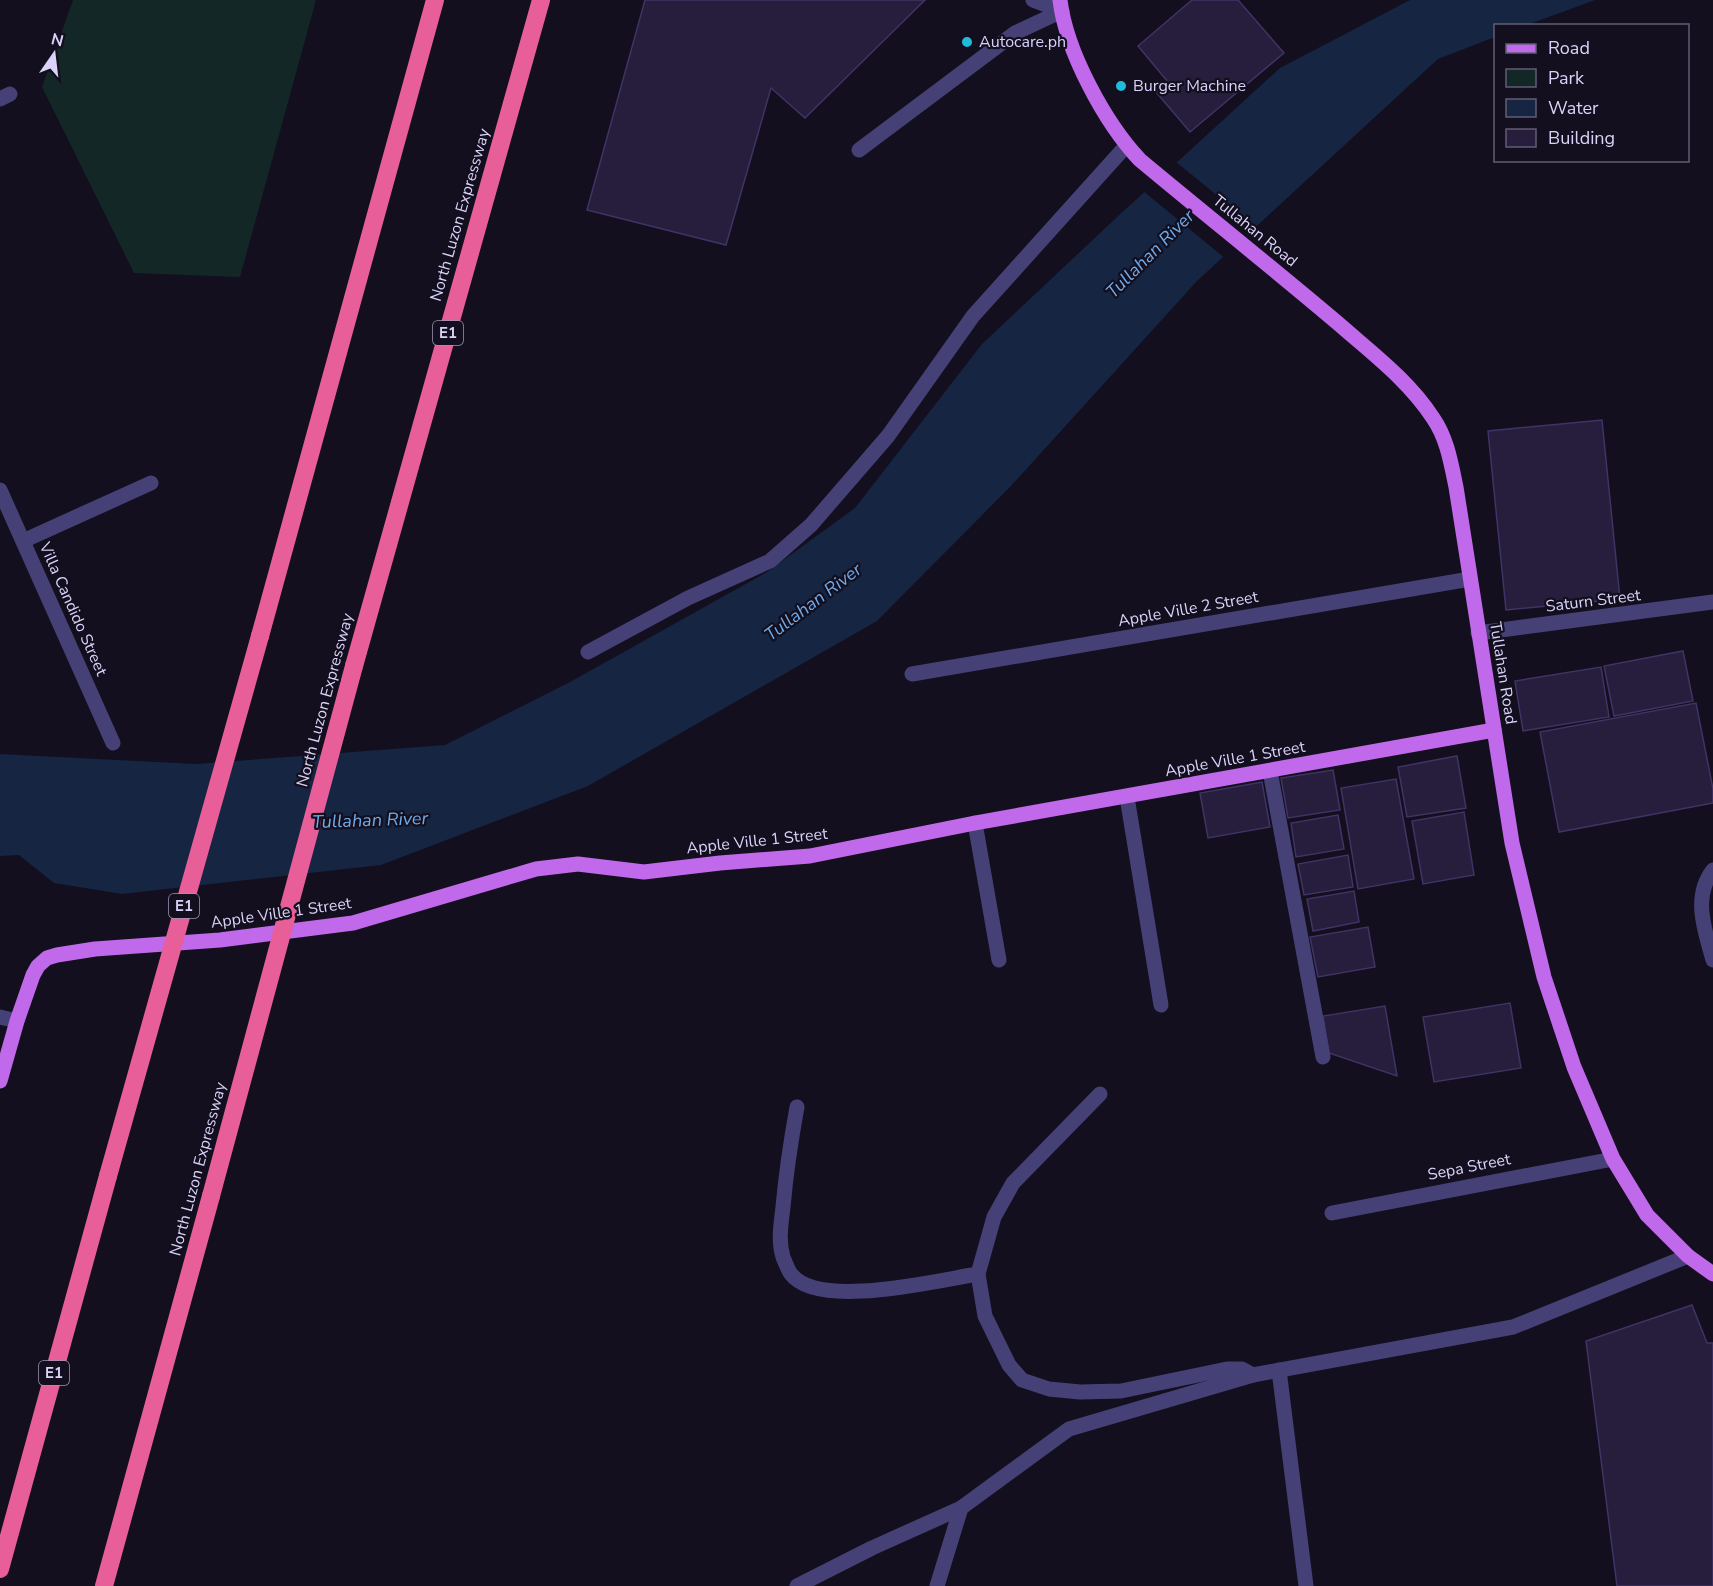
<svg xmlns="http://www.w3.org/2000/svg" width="1713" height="1586" font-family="'Nunito Sans',sans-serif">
  <rect width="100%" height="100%" fill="#130f1e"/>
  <path fill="#132727" d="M73 0H316L240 277 134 273 42 87Z"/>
  <path fill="#152542" d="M1410 0H1595L1527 25 1496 26 1495 37 1438 59 1197 281 1011 486 877 621 588 786 381 865 122 894 54 883 19 855 0 856V754L196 764 445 745 570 682 767 572 855 508 982 344 1116 218 1280 68Z"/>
  <path fill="#130f1e" d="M1175 161 1258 229 1226 259 1142 190Z"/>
  <g fill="#261e3c" stroke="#403365" stroke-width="1.5">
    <path d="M645 0H925L805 118 771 88 726 245 587 210Z"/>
    <path d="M1192 0H1238L1284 53 1190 132 1156 92 1168 82 1138 46Z"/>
    <path d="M1602 420 1620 599 1506 610 1488 431Z"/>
    <path d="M1683 651 1693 701 1614 716 1604 666Z"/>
    <path d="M1601 667 1609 717 1523 731 1515 681Z"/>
    <path d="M1696 703 1713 789V803L1559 832 1540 732Z"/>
    <path d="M1457 756 1466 808 1407 817 1398 767Z"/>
    <path d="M1333 770 1340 810 1288 818 1281 778Z"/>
    <path d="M1396 779 1414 879 1358 889 1341 788Z"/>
    <path d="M1262 782 1270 827 1208 838 1200 793Z"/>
    <path d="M1464 812 1474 875 1423 884 1412 821Z"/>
    <path d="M1338 815 1344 849 1296 857 1291 823Z"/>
    <path d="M1348 855 1353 887 1304 895 1298 864Z"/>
    <path d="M1354 891 1359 922 1313 931 1307 899Z"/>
    <path d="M1368 927 1375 967 1318 977 1310 937Z"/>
    <path d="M1510 1003 1521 1068 1434 1082 1423 1017Z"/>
    <path d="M1385 1006 1397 1076 1329 1053 1323 1016Z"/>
    <path d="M1692 1305 1707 1343H1713V1586H1617L1586 1341Z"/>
  </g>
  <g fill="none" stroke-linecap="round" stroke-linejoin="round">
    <g stroke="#454177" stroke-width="15">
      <path d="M1033 0 1062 11"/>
      <path d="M0 99 10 94"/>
      <path d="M859 150 1015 33 1062 11"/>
      <path d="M0 490 113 743"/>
      <path d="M23 541 151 483"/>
      <path d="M1478 633 1713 602"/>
      <path d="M588 652 688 598 770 561 811 525 888 436 973 316 1126 146"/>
      <path d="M912 674 1470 579"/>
      <path d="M1270 771 1323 1057"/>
      <path d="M1127 797 1161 1005"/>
      <path d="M975 823 999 960"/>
      <path d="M1713 870C1692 897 1705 931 1713 960"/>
      <path d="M0 1017 17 1021"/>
      <path d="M1100 1094 1013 1183 994 1217 978 1274 985 1316 1009 1365 1022 1380 1049 1389 1080 1392 1121 1391 1227 1369H1242L1253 1375"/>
      <path d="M797 1107C791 1140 786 1173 783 1207 781 1224 778 1241 783 1257 785 1262 788 1270 791 1274 818 1310 938 1280 978 1274"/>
      <path d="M1332 1213 1613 1159"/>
      <path d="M1279 1370 1306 1586"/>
      <path d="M797 1586 872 1548 961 1508"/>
      <path d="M937 1586 961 1508 1069 1429 1253 1375 1513 1327 1688 1256"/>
    </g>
    <g stroke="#c069ea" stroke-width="15">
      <path d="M1060 0C1066 51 1105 123 1140 160 1206 215 1274 269 1340 325 1373 354 1409 381 1433 418 1447 438 1451 463 1456 487L1512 843 1544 977 1574 1067 1613 1159 1647 1215 1688 1256 1713 1274"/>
      <path d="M0 1081 17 1021 33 975 38 966 47 958 57 955 95 949 220 940 353 923 536 869 578 864 644 872 720 863 810 856 975 823 1494 730"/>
    </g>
    <g stroke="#e85e99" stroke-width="18">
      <path d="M260 636 435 0"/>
      <path d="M354 666 541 0"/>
      <path d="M0 1569 108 1176"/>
      <path d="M104 1586 211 1196"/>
    </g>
    <g stroke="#e85e99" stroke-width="18">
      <path d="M108 1176 260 636"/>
      <path d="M211 1196 354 666"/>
    </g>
  </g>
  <g fill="#1fbcd9" stroke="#130f1e" stroke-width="2">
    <circle cx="967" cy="42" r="6"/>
    <circle cx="1121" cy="86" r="6"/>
  </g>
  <g text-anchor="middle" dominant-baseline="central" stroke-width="4.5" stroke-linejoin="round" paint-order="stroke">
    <g fill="#130f1e" stroke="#9e98b7" stroke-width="1.5">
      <rect x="433" y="321" width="30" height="24" rx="4.5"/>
      <rect x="169" y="894" width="30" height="24" rx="4.5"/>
      <rect x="39" y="1361" width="30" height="24" rx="4.5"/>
    </g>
    <g font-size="15" font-weight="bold" fill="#d9d3f9">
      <text x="448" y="333">E1</text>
      <text x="184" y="906">E1</text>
      <text x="54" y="1373">E1</text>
    </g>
    <g font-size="16" fill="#d9d3f9" stroke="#130f1e" text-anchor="start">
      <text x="979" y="42">Autocare.ph</text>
      <text x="1133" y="86">Burger Machine</text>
    </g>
    <g font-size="16" fill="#d9d3f9" stroke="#130f1e">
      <text transform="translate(460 215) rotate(-74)">North Luzon Expressway</text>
      <text transform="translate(1255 231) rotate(39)">Tullahan Road</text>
      <text transform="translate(1593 601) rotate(-7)">Saturn Street</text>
      <text transform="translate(73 609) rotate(66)">Villa Candido Street</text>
      <text transform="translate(1188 609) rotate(-10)">Apple Ville 2 Street</text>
      <text transform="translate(1503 673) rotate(81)">Tullahan Road</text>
      <text transform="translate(325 700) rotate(-75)">North Luzon Expressway</text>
      <text transform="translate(1235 759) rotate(-10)">Apple Ville 1 Street</text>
      <text transform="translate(757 841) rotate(-6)">Apple Ville 1 Street</text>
      <text transform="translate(281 913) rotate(-8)">Apple Ville 1 Street</text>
      <text transform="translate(1469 1167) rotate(-11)">Sepa Street</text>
      <text transform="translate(198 1169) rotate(-75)">North Luzon Expressway</text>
    </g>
    <g font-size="18" font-style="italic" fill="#6fabeb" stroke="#130f1e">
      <text transform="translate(1150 254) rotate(-45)">Tullahan River</text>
      <text transform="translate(813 602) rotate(-37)">Tullahan River</text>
      <text transform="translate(370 820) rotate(-2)">Tullahan River</text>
    </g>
  </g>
  <rect x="1494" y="24" width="195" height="138" fill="#130f1e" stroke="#625d76" stroke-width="1.5"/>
  <rect x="1506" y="44" width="30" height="9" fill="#c069ea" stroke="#625d76" stroke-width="1.5"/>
  <text x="1548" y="54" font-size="18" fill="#d9d3f9">Road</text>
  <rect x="1506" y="69" width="30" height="18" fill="#132727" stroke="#625d76" stroke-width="1.5"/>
  <text x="1548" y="84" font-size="18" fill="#d9d3f9">Park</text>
  <rect x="1506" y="99" width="30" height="18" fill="#152542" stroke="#625d76" stroke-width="1.5"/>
  <text x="1548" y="114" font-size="18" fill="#d9d3f9">Water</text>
  <rect x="1506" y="129" width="30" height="18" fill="#261e3c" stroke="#625d76" stroke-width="1.5"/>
  <text x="1548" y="144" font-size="18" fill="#d9d3f9">Building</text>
  <g transform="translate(54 54) rotate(14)" stroke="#130f1e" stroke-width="4.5" paint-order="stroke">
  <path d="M0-4.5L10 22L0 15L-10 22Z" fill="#d9d3f9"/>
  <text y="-9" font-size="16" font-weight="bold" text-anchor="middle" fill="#d9d3f9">N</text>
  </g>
</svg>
